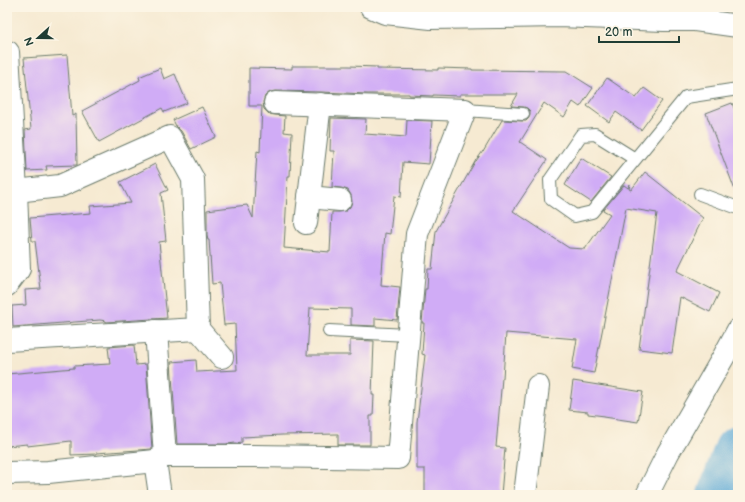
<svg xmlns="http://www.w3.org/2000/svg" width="745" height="502" font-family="'Balsamiq Sans',sans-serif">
  <rect width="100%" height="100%" fill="#fcf5e5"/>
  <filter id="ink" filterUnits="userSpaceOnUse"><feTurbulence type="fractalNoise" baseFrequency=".025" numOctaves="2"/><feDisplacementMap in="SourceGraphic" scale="8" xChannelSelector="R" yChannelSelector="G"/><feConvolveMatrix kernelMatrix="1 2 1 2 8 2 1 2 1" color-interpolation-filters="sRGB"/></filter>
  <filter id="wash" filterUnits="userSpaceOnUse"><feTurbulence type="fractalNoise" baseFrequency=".012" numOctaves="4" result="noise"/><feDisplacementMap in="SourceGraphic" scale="16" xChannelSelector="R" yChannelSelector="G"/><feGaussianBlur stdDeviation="0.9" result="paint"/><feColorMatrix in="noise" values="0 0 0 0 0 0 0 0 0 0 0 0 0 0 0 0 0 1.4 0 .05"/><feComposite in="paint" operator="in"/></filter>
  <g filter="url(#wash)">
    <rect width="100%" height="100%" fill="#f6ead2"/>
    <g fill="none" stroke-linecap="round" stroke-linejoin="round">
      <path stroke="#5faad7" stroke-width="48" d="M721 495 738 450"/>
    </g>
    <g id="blocks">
      <g fill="#d0acf6">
        <path d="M67 55 72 116 76 114 77 165 46 166 47 170 27 171 25 130 31 129 24 58Z"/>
        <path d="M292 66H349L377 67V69L438 70V68L472 69V70L566 71 593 88 580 107 573 102 564 117 544 103 520 142 547 160 513 211 569 248 585 249 610 214 603 210 624 185 628 188 630 184 629 189 631 190 645 172 703 218 677 271 719 293 710 312 680 297 672 353 639 349 657 213 626 208 594 373 572 369 577 339 506 333 503 378H502L496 447 505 448 501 495H425V469H417V422L425 355 422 354 424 323H422L425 289H427L428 269H432L436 231 476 160V161L483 151V152L502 120 522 121H526L529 118 530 114V111L527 108 524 107 511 106 518 94H460V96L433 95V96L409 95V94H367L321 92 275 91 270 92 265 96 263 102 264 109 269 114 275 115 285 116 284 132 292 133 290 176H288L284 248 330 252 332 212H339L346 211 350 207 352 202 351 195 348 190 341 188 332 187 334 151H330L331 118 366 119 365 134 406 137 407 120 432 121 429 164 403 162 401 197 394 196 390 234 385 233 381 285 400 287 397 320 375 318V326L351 325V309L310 308 307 355H350V340L374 341 372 395H374L373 416H370V445H338V434L282 435 242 437V442L228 444H177L171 362 196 360 197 372 237 370 235 324 224 325 220 283 212 284 209 240H208L207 236V210L247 205 253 218 257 151 260 152 262 106H249V68L292 69Z"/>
        <path d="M160 68 164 79 175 74 187 103 164 112 162 108 99 142 82 111 140 80 139 77Z"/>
        <path d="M607 78 636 98 644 88 662 101 641 130 616 112 609 122 587 106Z"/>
        <path d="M732 103 738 118V192L736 193 706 113Z"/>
        <path d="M202 107 216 137 191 149 181 131 176 126 173 120Z"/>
        <path d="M581 158 611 177 591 202 565 185Z"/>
        <path d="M155 164 168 190 161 193 166 241 159 242 167 318 106 322V321L100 320 13 327 12 306 26 305 25 290 41 289 35 241H32L30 218 91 213 90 206 131 203 120 182Z"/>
        <path d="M134 345 136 365 146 364 152 449 96 453V454L71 455V441L27 446V444L7 446V374L74 368V366L110 364 108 347Z"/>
        <path d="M573 381 643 392 638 422 604 417 605 416 588 414V412L569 410Z"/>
      </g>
    </g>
  </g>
  <g filter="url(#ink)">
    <use href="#blocks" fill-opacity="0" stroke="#6a7a6b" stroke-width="1"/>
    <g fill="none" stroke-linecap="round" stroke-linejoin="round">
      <defs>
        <g id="service">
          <path d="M465 110 523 114"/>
          <path d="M635 159 595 134 581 135 550 180 551 199 575 216 592 212 686 97 738 89"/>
          <path d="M700 194 738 208"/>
          <path d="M329 331 408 335"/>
        </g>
        <g id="minor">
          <path d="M7 53 8 52 16 191 19 269 7 285"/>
          <path d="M309 197 340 200"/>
          <path d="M306 223 320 104"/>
          <path d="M198 329 222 357"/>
          <path d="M156 331 165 456"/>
          <path d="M7 340 198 329 193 179 170 137 60 186 16 191"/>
          <path d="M155 461 160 495"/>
          <path d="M7 473 48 472 155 461 165 456H253L398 458 402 412 417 234 465 110 275 103"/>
          <path d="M525 495 538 386"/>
        </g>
        <path id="tertiary" d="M647 495 668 453 724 356 738 330"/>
        <path id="trunk" d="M371 7 385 13 431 18 559 16 664 20H695L738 26"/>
      </defs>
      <use href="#service" stroke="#6a7a6b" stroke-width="14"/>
      <use href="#minor" stroke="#6a7a6b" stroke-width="24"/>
      <use href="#tertiary" stroke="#6a7a6b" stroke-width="24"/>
      <use href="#trunk" stroke="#6a7a6b" stroke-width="24"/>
      <use href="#service" stroke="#fff" stroke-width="12"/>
      <use href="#minor" stroke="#fff" stroke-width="22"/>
      <use href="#tertiary" stroke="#fff" stroke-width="22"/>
      <use href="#trunk" stroke="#fff" stroke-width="22"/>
    </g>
  </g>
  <rect width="745" height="502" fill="none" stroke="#fcf5e5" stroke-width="24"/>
  <g transform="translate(38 38) rotate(249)" stroke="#fcf5e5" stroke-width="3" paint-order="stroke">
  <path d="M0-3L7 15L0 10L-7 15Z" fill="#1f3d34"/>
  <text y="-6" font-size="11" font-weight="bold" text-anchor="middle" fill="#1f3d34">N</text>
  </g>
  <path d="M599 36v6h80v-6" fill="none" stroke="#1f3d34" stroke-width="2"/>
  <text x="605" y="36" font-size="12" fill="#1f3d34" stroke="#fcf5e5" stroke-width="3" paint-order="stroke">20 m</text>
</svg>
